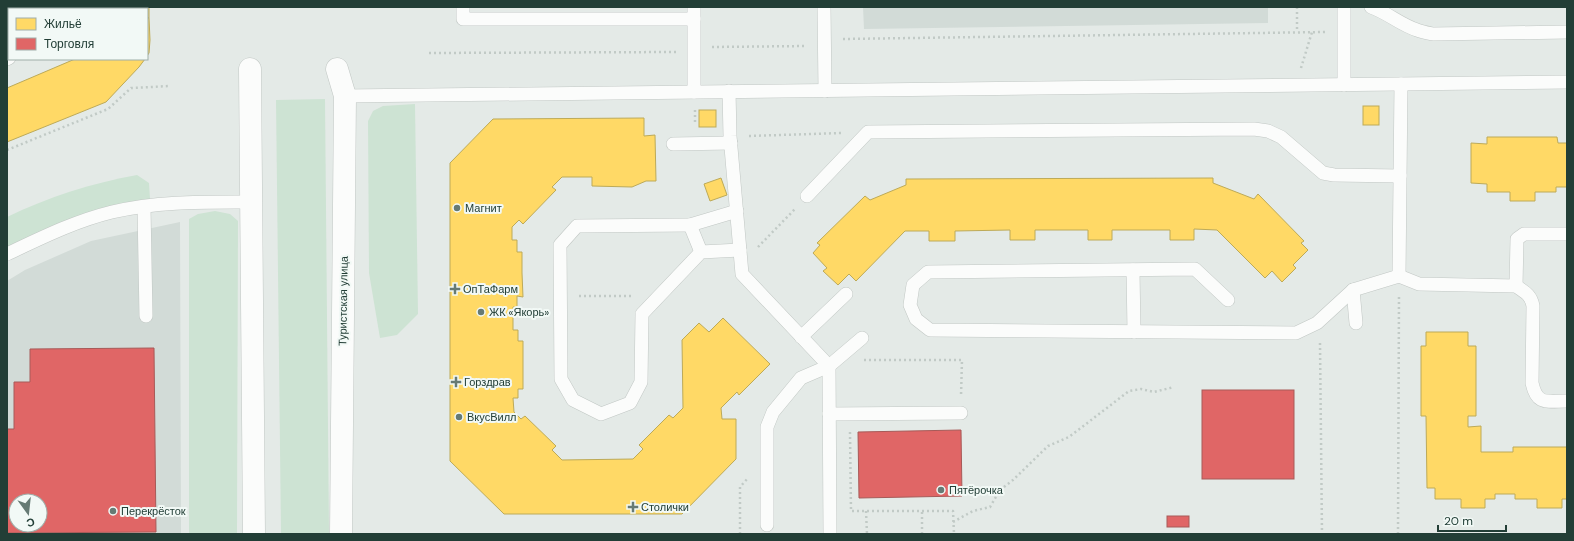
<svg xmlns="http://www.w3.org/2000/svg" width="1574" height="541" font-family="'DM Sans',sans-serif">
  <rect width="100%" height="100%" fill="#e4eae7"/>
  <g fill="#d2dbd7" fill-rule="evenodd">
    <path d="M863 7H1268V23L864 29Z"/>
    <path d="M180 222 181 534H7V281L25 270 91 241ZM16 501H40V525H16Z"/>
  </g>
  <g fill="#cde3d3">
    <path d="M325 99 329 534H281L276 100Z"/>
    <path d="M415 104 418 314 397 335 380 338 369 273 368 121 373 111 383 106Z"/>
    <path d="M137 175 149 183 150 199 7 250V217C48 197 92 183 137 175Z"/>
    <path d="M215 211 230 214 238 221 237 534H189V219L198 214Z"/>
  </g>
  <g fill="#ffd966" stroke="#bdaa58">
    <path d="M103 7H149V18H147V9H103Z"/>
    <path d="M147 18H149L150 40 149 53 147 56Z"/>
    <path d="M75 59H145L139 67 106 102 7 142V88Z"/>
    <rect x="1363" y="106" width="16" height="19"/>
    <rect x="699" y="110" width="17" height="17"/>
    <path d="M644 118V136L655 135 656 181H646L632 187 592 186V177H562L552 187 556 190 523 224 519 220 512 227V240H517V252H522V273L523 297 517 296V307H513V330H518V341H523V389H518V398H513L514 412 521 419 525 416 556 446 552 450 562 460 633 459 643 449 639 445 669 415 673 418 683 408 682 340 699 323 709 332 723 318 770 364 739 395 737 392 721 408 722 419H736V459L682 514H504L450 461V163L493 119Z"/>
    <path d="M1487 137H1557L1558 143H1567V187H1556V192H1535V201H1510V192H1487V184L1471 183V143L1487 144Z"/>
    <path d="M721 178 727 195 710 201 704 184Z"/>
    <path d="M1213 178V183L1254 199 1258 194 1304 241 1301 243 1308 250 1293 265 1296 268 1282 282 1272 271 1265 278 1217 230 1194 229V240H1170V230H1112V240H1088V230H1035V240H1010V230L955 231V241H929V231H905L856 281 849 274 838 285 823 271 827 268 813 253 820 245 817 243 865 196 870 200 906 185V179Z"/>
    <path d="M1426 332H1468V346H1476V416H1468V427L1481 426V452H1513V447H1567V499H1562V508H1537V499H1515V494H1495V499H1485V508H1461V499H1435V488H1427L1426 416H1421V346H1426Z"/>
  </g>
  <g fill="#e06666" stroke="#a75a58" fill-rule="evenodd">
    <path d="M154 348 156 532 7 533V429H14V382H30V349ZM16 501H40V525H16Z"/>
    <rect x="1202" y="390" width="92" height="89"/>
    <path d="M961 430 962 496 859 498 858 432Z"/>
    <rect x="1167" y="516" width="22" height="11"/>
  </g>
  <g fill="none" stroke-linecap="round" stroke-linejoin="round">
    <defs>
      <g id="service">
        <path d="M463 7V19H694"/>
        <path d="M824 7 825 91"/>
        <path d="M1344 7V85"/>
        <path d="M1371 7C1388 13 1401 25 1417 30 1422 32 1428 33 1433 34L1567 32"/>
        <path d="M74 9V7"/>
        <path d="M7 59 9 58"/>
        <path d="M729 91 730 136 742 274 829 366 830 534"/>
        <path d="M694 92V7"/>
        <path d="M345 96 1567 82"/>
        <path d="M673 144 731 143"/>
        <path d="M807 196 868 132 1254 129 1268 131 1281 137 1323 173 1334 175 1400 176"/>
        <path d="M144 207 146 316"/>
        <path d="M690 225 577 226 560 245 561 379 573 400 601 414 630 403 641 382 642 314 701 252 740 250"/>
        <path d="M701 252 690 225 737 211"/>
        <path d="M7 254C41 238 75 221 112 212 158 201 204 202 251 202"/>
        <path d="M1133 270 1134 332"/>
        <path d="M1399 276 1401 84"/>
        <path d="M1516 286 1517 239 1524 234H1567"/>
        <path d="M1353 290 1356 323"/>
        <path d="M1228 300 1195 269 928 272 913 285 910 305 916 319 930 330 1296 333 1317 323 1353 290 1399 276 1419 284 1516 286C1525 292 1531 295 1533 306L1532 383C1537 406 1547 401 1567 401"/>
        <path d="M801 337 846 294"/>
        <path d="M829 414 961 413"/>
        <path d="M767 525V427L773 412 801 378 829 366 862 338"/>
      </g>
      <g id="minor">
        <path d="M250 69 254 534"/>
        <path d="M337 69 345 96 341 534"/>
      </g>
    </defs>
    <use href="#service" stroke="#c1c7c4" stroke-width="14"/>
    <use href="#minor" stroke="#c1c7c4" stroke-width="23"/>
    <g stroke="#c1cac6" stroke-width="2.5" stroke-dasharray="2 3" stroke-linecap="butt">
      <path d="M1297 7V32"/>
      <path d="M843 39 1326 32"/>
      <path d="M712 47 807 46"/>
      <path d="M429 53 676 52"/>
      <path d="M1301 68 1312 32"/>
      <path d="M695 110V125"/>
      <path d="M749 136 842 133"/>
      <path d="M7 150 108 109 131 88 170 86"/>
      <path d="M758 247 795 209"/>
      <path d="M579 296H634"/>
      <path d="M1320 343 1322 534"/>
      <path d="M864 360H962L961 396"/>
      <path d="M850 432 851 511H953L954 534"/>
      <path d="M866 511 867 534"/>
      <path d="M953 522 973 511 990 507 1000 490 1013 480 1048 446 1069 437 1129 391 1141 389 1154 392 1174 387"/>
      <path d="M740 534V487L748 478"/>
      <path d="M922 534V511"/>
      <path d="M1398 534 1399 295"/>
    </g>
    <use href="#service" stroke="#fbfcfb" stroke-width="13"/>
    <use href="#minor" stroke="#fbfcfb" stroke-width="22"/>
  </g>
  <g fill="#667a74" stroke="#f2f9f6" stroke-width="1.5">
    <circle cx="457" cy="208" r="4"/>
    <path d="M453 283h4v4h4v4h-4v4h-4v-4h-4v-4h4z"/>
    <circle cx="481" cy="312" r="4"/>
    <path d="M454 376h4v4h4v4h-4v4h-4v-4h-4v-4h4z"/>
    <circle cx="459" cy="417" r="4"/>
    <circle cx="941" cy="490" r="4"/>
    <path d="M631 501h4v4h4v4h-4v4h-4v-4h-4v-4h4z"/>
    <circle cx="113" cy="511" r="4"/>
  </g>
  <g text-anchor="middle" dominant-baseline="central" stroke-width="4" stroke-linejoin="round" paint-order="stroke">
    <g font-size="11" fill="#223e36" stroke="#f2f9f6" text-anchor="start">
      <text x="465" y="208">Магнит</text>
      <text x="463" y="289">ОпТаФарм</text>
      <text x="489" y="312">ЖК «Якорь»</text>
      <text x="464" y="382">Горздрав</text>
      <text x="467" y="417">ВкусВилл</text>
      <text x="949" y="490">Пятёрочка</text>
      <text x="641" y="507">Столички</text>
      <text x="121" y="511">Перекрёсток</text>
    </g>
    <g font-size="11" fill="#223e36" stroke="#f2f9f6">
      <text transform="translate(343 301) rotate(-89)">Туристская улица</text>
    </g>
  </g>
  <rect width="1574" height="541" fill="none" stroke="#223e36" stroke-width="16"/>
  <rect x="8" y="8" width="140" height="52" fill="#f2f9f6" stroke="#9faea9"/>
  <rect x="16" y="18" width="20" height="12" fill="#ffd966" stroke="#9faea9"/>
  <text x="44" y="28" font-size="12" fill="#223e36">Жильё</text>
  <rect x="16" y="38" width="20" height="12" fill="#e06666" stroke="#9faea9"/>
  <text x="44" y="48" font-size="12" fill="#223e36">Торговля</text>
  <g transform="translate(28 513) rotate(165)"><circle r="19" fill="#f2f9f6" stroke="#9faea9"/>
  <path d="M0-3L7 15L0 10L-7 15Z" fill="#667a74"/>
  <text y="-6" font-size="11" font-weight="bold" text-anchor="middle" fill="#223e36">С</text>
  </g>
  <path d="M1438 525v6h68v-6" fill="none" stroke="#223e36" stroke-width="2"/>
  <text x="1444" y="525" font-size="12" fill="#223e36" stroke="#f2f9f6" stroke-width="3" paint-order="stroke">20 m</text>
</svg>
